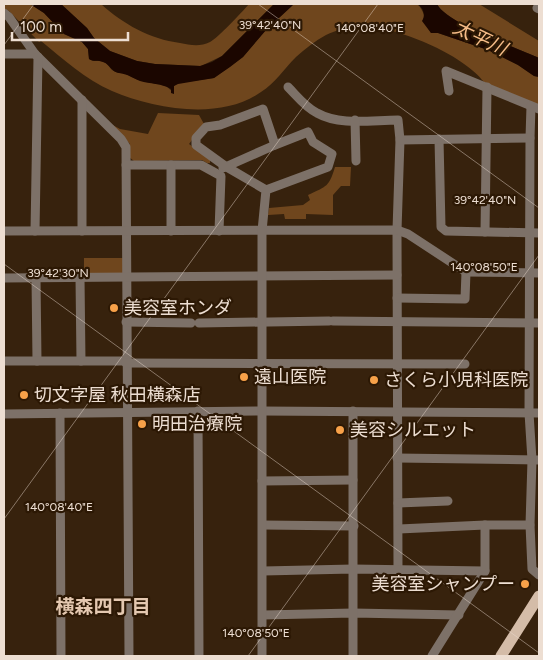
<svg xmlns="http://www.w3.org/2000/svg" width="543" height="660" font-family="Figtree,'Noto Sans JP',sans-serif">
  <rect width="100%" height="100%" fill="#37220d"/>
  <g fill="#6f461d">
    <path d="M4 4H30L44 13 64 34 82 42 88 49 89 59 93 61H101L106 63 112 70 118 73H124L138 80 166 86 174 93V86L178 83 214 78 243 57 266 30 294 4H417C424 9 426 23 431 33H438L488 50 518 65 534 76 539 77V106L484 82C463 54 394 25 359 26 348 27 336 30 326 35 315 41 305 49 296 57 284 69 275 83 261 92 221 121 154 109 112 91 85 79 63 59 41 41L39 42 9 11 4 9Z"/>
    <path d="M61 4H101C123 24 150 39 180 43 190 45 200 47 210 42 218 38 242 12 249 4H274L222 56 201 66 155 64 137 61 110 51 94 38 87 28Z"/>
    <path d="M437 4H479L539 41V58C518 48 446 23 437 4Z"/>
    <path d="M158 113 199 115 204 124 189 144 210 159V163H207L202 160 134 161 129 157 130 144 109 123 120 129 148 134Z"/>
    <path d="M335 167H351L350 186H341L333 195V215L306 214V219H285L284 214 268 215 269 208 303 205 310 200 308 195C327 186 329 187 335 167Z"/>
    <path d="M84 258H124V276L84 275Z"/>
  </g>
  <g fill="#1b0600">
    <path d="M30 4H61L87 28 94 38 110 51 137 61 155 64 200 66 212 62 222 56 274 4H294L266 30 243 57 230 67 214 78 178 84 174 86V94L171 93V89C161 83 150 84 140 81 130 77 130 75 119 73 111 72 110 64 103 62 98 60 94 62 89 59L88 49 82 42 64 34 44 13Z"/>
    <path d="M417 4H437C446 23 518 48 539 58V77L534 76 518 65 488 50 438 33H431L422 21C426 15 423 7 417 4Z"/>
  </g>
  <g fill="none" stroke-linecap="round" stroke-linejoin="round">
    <g stroke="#7d7168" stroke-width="9">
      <path d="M537 8 539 9"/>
      <path d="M4 13 9 17 35 54 121 139 126 147 129 656"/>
      <path d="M4 54H35"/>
      <path d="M288 87C297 96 305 107 317 113 340 126 372 120 398 120L400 140 397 230 398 570"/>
      <path d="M449 91 446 71 539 109"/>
      <path d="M531 106 530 138 529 413 532 460 530 525 532 569 539 575"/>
      <path d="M355 120 356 161"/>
      <path d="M439 139 441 227 446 231 539 233"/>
      <path d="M400 140 530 138"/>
      <path d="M126 165H201L221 176 219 231"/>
      <path d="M171 165V231"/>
      <path d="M223 168 275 145"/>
      <path d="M4 231 397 230 408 234 466 272 539 273"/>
      <path d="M35 231 38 57"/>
      <path d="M82 231V100"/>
      <path d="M485 232 487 87"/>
      <path d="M4 278 397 275"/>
      <path d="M36 278 37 361"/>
      <path d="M80 278 81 361"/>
      <path d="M397 298 465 299 466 272"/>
      <path d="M333 321 539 323"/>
      <path d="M126 322 191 323"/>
      <path d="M199 323 329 321"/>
      <path d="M4 361H126"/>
      <path d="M126 363 465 364"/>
      <path d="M198 411 199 656"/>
      <path d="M60 413 61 656"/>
      <path d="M4 414 262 411 539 413"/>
      <path d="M397 458 539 460"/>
      <path d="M262 481 353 480"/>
      <path d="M398 503 448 501"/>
      <path d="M263 525 354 526"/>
      <path d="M399 529 485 525"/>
      <path d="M263 571 353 569 485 571"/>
      <path d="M263 615 353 613 459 615"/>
      <path d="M262 656V231L266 190 225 166 196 145V138L206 127 220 125 263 109 275 145 308 132 313 142 332 154 328 167 266 190"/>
      <path d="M353 656V411"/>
      <path d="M432 656 485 571V525H530"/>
    </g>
    <path stroke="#d4bca8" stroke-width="11" d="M501 656 539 596"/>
  </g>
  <path fill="none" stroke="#edded2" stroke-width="1" stroke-opacity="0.45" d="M258 4 539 208M4 45 34 4M4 264 539 653M4 519 378 4M248 656 539 255"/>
  <g fill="#f7a149" stroke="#2c1804" stroke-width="2">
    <circle cx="114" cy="308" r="5"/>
    <circle cx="244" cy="377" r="5"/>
    <circle cx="374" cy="380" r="5"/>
    <circle cx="24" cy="395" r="5"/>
    <circle cx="142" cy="424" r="5"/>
    <circle cx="340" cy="430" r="5"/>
    <circle cx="525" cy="584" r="5"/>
  </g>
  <g text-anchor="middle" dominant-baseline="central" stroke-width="4.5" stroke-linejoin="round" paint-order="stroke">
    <g font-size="18" fill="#edded2" stroke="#2c1804" text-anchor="start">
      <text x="124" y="308">美容室ホンダ</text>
      <text x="254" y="377">遠山医院</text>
      <text x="384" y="380">さくら小児科医院</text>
      <text x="34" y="395">切文字屋 秋田横森店</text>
      <text x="152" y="424">明田治療院</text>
      <text x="350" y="430">美容シルエット</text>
      <text x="515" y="584" text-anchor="end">美容室シャンプー</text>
    </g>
    <g font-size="19" font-style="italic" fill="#f5bb87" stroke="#2c1804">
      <text transform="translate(480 38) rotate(25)">太平川</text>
    </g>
    <g font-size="19" font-weight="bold" fill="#e4c8b0" stroke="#2c1804">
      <text x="103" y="606">横森四丁目</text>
    </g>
  </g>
  <g font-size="12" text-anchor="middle" fill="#edded2" stroke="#2c1804" stroke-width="4.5" stroke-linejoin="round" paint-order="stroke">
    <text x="270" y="29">39°42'40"N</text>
    <text x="370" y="32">140°08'40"E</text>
    <text x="485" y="204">39°42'40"N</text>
    <text x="484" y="271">140°08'50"E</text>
    <text x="58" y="277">39°42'30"N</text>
    <text x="59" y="511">140°08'40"E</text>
    <text x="256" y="637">140°08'50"E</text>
  </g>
  <rect width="543" height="660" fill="none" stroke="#edded2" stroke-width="10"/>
  <path d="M12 32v8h116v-8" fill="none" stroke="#edded2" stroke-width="2.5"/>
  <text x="20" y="32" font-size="15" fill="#edded2" stroke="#2c1804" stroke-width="4" paint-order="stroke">100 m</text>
</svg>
